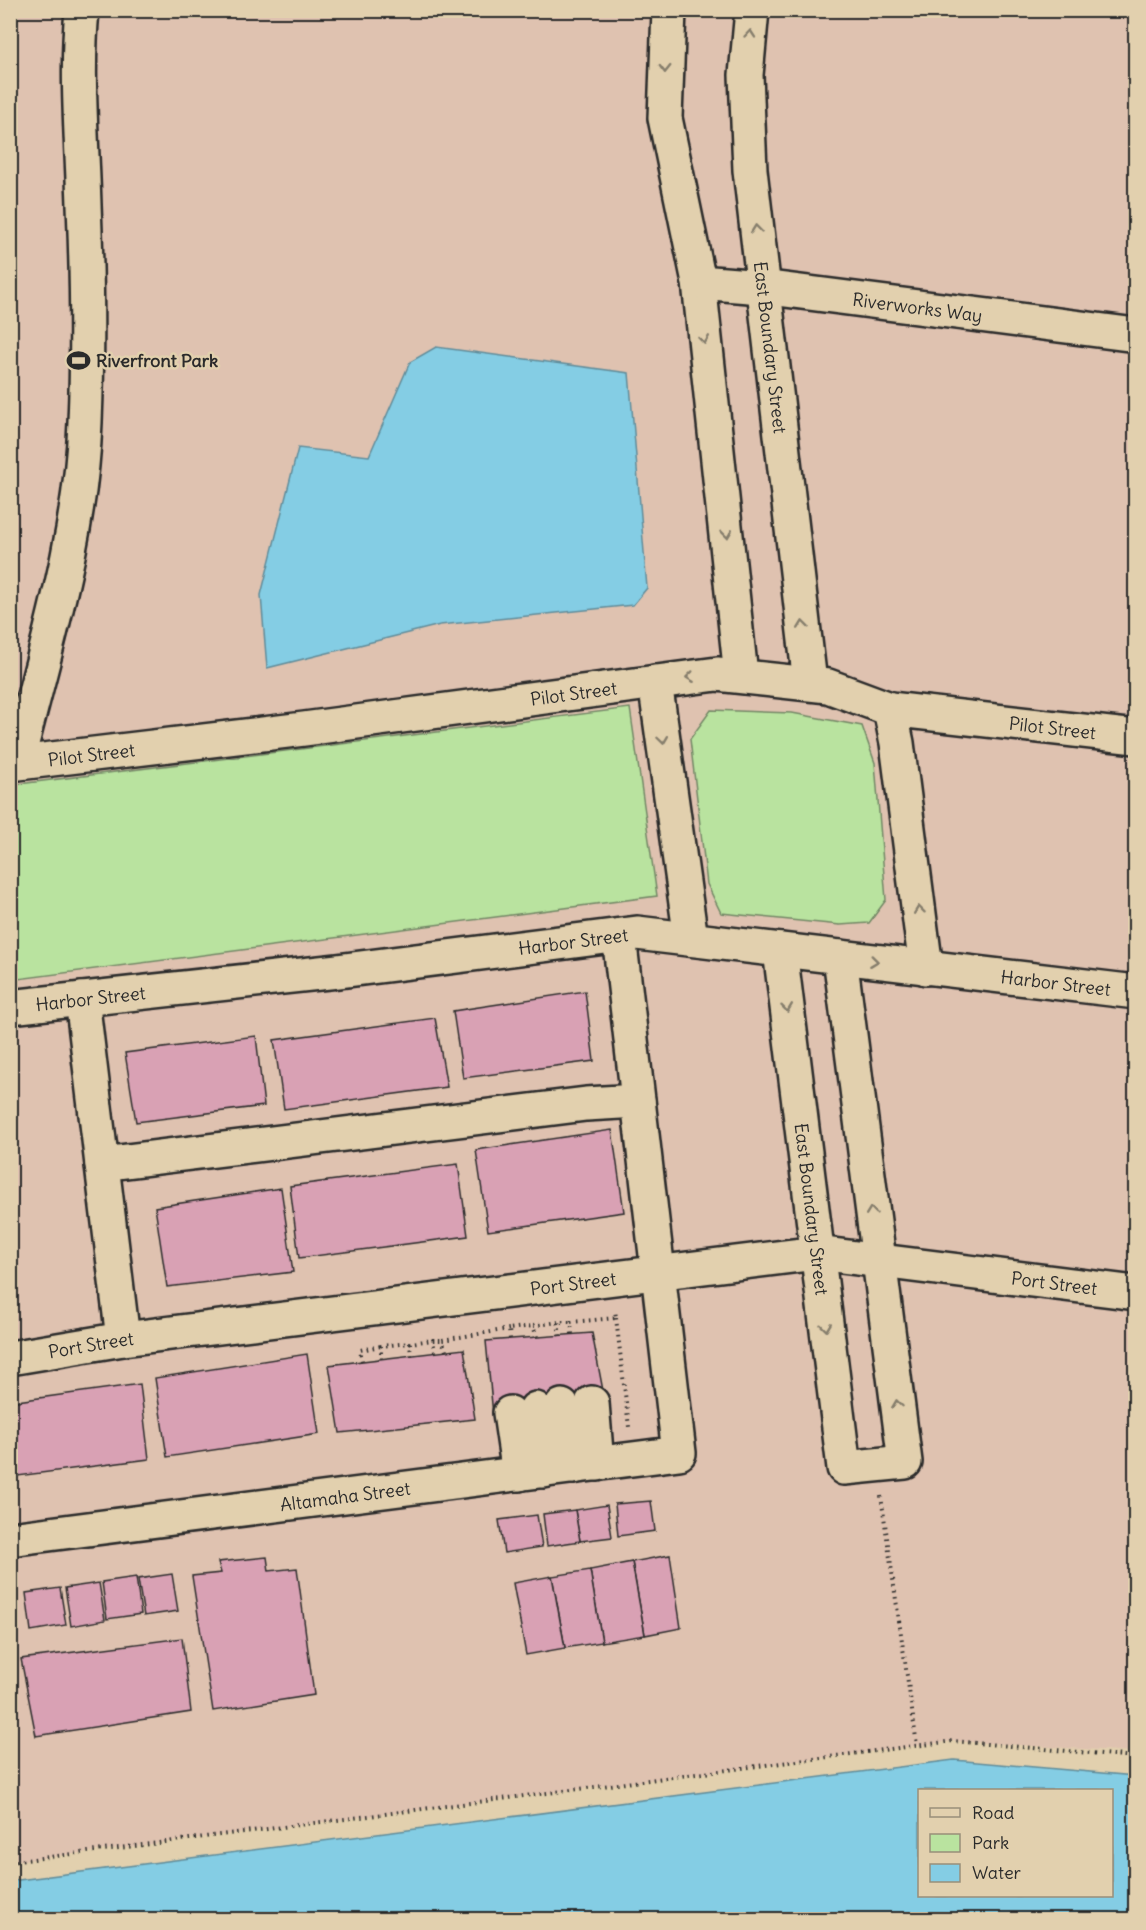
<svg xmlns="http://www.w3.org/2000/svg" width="1146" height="1930" font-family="Delius,sans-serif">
  <rect width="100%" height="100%" fill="#e2d0ae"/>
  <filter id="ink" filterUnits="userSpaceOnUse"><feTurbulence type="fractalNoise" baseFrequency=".0167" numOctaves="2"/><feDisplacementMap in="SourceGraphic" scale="12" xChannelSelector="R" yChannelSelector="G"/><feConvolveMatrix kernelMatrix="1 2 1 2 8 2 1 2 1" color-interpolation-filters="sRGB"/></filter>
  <g filter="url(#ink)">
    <path fill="#dfc2b0" d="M10 11H1135V1752L953 1741 11 1862Z"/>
    <g fill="#b9e39f" stroke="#728765" stroke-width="1.5">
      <path d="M630 708 657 896 18 979 10 927 11 785Z"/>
      <path d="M711 710 792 713 862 726 875 763 886 900 869 923 840 925 721 913 707 884 690 739Z"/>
    </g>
    <g fill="#84cde4" stroke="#608c9a" stroke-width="1.5" fill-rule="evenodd">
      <path d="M436 347 629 373 647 588 633 605 440 625 267 668 261 595 298 448 369 456 410 362Z"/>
      <path d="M954 1760 1135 1776V1919H11V1881ZM920 1790H1112V1896H920Z"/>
    </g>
    <g fill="#d9a1b4" stroke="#2b2b2b" stroke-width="1.5">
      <path d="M585 991 594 1061 463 1078 453 1011Z"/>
      <path d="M435 1018 447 1087 284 1109 274 1040Z"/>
      <path d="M256 1036 264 1106 136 1122 125 1053Z"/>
      <path d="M612 1130 624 1212 488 1231 476 1150Z"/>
      <path d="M458 1164 468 1236 299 1258 290 1186Z"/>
      <path d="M281 1188 293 1272 167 1287 155 1207Z"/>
      <path d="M592 1333 605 1401 493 1415 486 1341Z"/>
      <path d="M464 1349 475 1419 340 1433 329 1365Z"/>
      <path d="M307 1354 319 1434 167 1457 155 1378Z"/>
      <path d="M140 1384 149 1459 10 1477V1402Z"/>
      <path d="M651 1501 655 1531 618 1536 615 1504Z"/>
      <path d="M607 1505 612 1537 580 1541 575 1510Z"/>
      <path d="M575 1510 580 1541 547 1546 543 1514Z"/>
      <path d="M537 1515 542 1547 504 1553 499 1520Z"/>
      <path d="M670 1555 681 1628 645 1635 632 1562Z"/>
      <path d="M267 1557 269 1571 297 1568 314 1695 213 1711 192 1576 221 1573 218 1562Z"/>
      <path d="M632 1562 645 1635 602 1642 590 1570Z"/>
      <path d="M590 1570 602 1642 565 1648 552 1576Z"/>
      <path d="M172 1574 178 1611 144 1616 138 1579Z"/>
      <path d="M552 1576 565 1648 526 1655 513 1583Z"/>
      <path d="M136 1577 141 1614 107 1619 102 1582Z"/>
      <path d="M99 1583 105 1620 71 1626 65 1588Z"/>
      <path d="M60 1588 66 1625 31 1631 26 1593Z"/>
      <path d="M182 1638 191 1712 36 1736 21 1659Z"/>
    </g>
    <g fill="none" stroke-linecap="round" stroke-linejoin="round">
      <defs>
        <g id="minor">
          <path d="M669 10 665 118 699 282 741 676"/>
          <path id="s1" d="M752 10 746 75 750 170 810 683"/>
          <path id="s2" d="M699 282 762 287 1136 335"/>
          <path d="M655 682 691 939"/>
          <path d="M890 709 897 743 926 968"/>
          <path d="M17 763C44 652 81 538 85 422 88 350 87 277 84 205 82 140 76 75 82 10"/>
          <path id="s3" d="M10 764 304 729 717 674 828 686 890 709 1136 737"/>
          <path id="s4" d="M780 950 844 1468 905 1462 840 957"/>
          <path d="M82 999 123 1339"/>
          <path id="s5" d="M10 1007 338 971 637 933 1136 992"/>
          <path d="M102 1164 586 1104 638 1101"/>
          <path id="s6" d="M10 1358 123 1339 817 1253 1136 1293"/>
          <path d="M592 1403 597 1464"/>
          <path d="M562 1406 573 1467"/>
          <path d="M536 1409 544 1471"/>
          <path d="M510 1413 519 1474"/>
          <path id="s7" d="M10 1539 679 1453 619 936"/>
        </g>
      </defs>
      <use href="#minor" stroke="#2b2b2b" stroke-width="38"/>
      <g stroke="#2b2b2b" stroke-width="4" stroke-dasharray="1.5 4.5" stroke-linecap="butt">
        <path d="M616 1318 629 1427"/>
        <path d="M572 1334 571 1322 616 1318 615 1310"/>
        <path d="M560 1336 558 1322H571"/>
        <path d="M537 1337 533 1326 558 1322"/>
        <path d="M510 1339 509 1329 533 1326"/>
        <path d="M446 1351 442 1340 509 1329"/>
        <path d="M435 1352 433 1340H442"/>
        <path d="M411 1356 410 1343 433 1340"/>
        <path d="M381 1359V1346L410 1343"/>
        <path d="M362 1361 360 1350 381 1346"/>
        <path d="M881 1496 917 1745"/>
        <path d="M10 1862 953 1741 1136 1757"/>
      </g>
      <use href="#minor" stroke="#e2d0ae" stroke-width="33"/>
    </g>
    <defs><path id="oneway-chevron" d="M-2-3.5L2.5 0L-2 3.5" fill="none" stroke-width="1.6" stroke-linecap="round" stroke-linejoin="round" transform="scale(1.5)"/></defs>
    <g stroke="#867e6c">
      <use href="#oneway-chevron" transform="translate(750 34) rotate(-85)"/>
      <use href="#oneway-chevron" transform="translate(665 69) rotate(91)"/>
      <use href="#oneway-chevron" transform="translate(756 229) rotate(-96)"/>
      <use href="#oneway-chevron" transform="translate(704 340) rotate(83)"/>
      <use href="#oneway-chevron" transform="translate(727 534) rotate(83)"/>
      <use href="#oneway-chevron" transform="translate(803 625) rotate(-97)"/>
      <use href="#oneway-chevron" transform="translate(690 677) rotate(173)"/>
      <use href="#oneway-chevron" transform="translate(663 740) rotate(82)"/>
      <use href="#oneway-chevron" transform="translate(919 910) rotate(-97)"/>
      <use href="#oneway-chevron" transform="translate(874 961) rotate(7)"/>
      <use href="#oneway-chevron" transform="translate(787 1008) rotate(83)"/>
      <use href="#oneway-chevron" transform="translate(871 1211) rotate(-97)"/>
      <use href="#oneway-chevron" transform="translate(826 1327) rotate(83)"/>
      <use href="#oneway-chevron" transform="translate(897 1404) rotate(-98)"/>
    </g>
  </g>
  <defs>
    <symbol id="stadium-bare" viewBox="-9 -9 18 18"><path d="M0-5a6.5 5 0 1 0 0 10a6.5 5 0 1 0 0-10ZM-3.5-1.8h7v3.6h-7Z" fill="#2b2b2b" stroke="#e2d0ae" stroke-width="2.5" paint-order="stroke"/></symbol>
  </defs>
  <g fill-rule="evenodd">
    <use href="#stadium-bare" x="62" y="344" width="33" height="33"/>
  </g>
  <g text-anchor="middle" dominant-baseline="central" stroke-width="5" stroke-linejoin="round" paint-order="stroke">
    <g font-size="18" fill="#2b2b2b" stroke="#e2d0ae">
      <text stroke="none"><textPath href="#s2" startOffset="220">Riverworks Way</textPath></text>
      <text stroke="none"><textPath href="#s1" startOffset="339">East Boundary Street</textPath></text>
      <text stroke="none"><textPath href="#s3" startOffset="568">Pilot Street</textPath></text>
      <text stroke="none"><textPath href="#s3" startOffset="1054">Pilot Street</textPath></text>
      <text stroke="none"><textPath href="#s3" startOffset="82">Pilot Street</textPath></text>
      <text stroke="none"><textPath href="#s5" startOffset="567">Harbor Street</textPath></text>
      <text stroke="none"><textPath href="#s5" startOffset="1053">Harbor Street</textPath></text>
      <text stroke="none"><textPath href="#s5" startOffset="81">Harbor Street</textPath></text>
      <text stroke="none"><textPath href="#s4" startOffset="261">East Boundary Street</textPath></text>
      <text stroke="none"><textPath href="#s6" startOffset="568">Port Street</textPath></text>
      <text stroke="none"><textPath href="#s6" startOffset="1053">Port Street</textPath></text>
      <text stroke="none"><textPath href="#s6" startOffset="82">Port Street</textPath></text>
      <text stroke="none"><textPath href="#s7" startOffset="338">Altamaha Street</textPath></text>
    </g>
    <g font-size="18" font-weight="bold" fill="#2b2b2b" stroke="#e2d0ae" text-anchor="start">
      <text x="96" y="360">Riverfront Park</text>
    </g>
  </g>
  <rect width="1146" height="1930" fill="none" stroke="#e2d0ae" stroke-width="36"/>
  <rect x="18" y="18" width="1110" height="1894" fill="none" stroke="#2b2b2b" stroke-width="2" filter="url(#ink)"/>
  <rect x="918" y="1789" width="195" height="108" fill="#e2d0ae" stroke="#998e7a" stroke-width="1.5"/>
  <rect x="930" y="1808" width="30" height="9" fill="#e2d0ae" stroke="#998e7a" stroke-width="1.5"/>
  <text x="972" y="1819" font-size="18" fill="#2b2b2b">Road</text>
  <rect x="930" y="1834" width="30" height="18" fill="#b9e39f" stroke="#998e7a" stroke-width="1.5"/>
  <text x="972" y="1849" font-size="18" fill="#2b2b2b">Park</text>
  <rect x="930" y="1864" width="30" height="18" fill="#84cde4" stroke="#998e7a" stroke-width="1.5"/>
  <text x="972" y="1879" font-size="18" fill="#2b2b2b">Water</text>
</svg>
